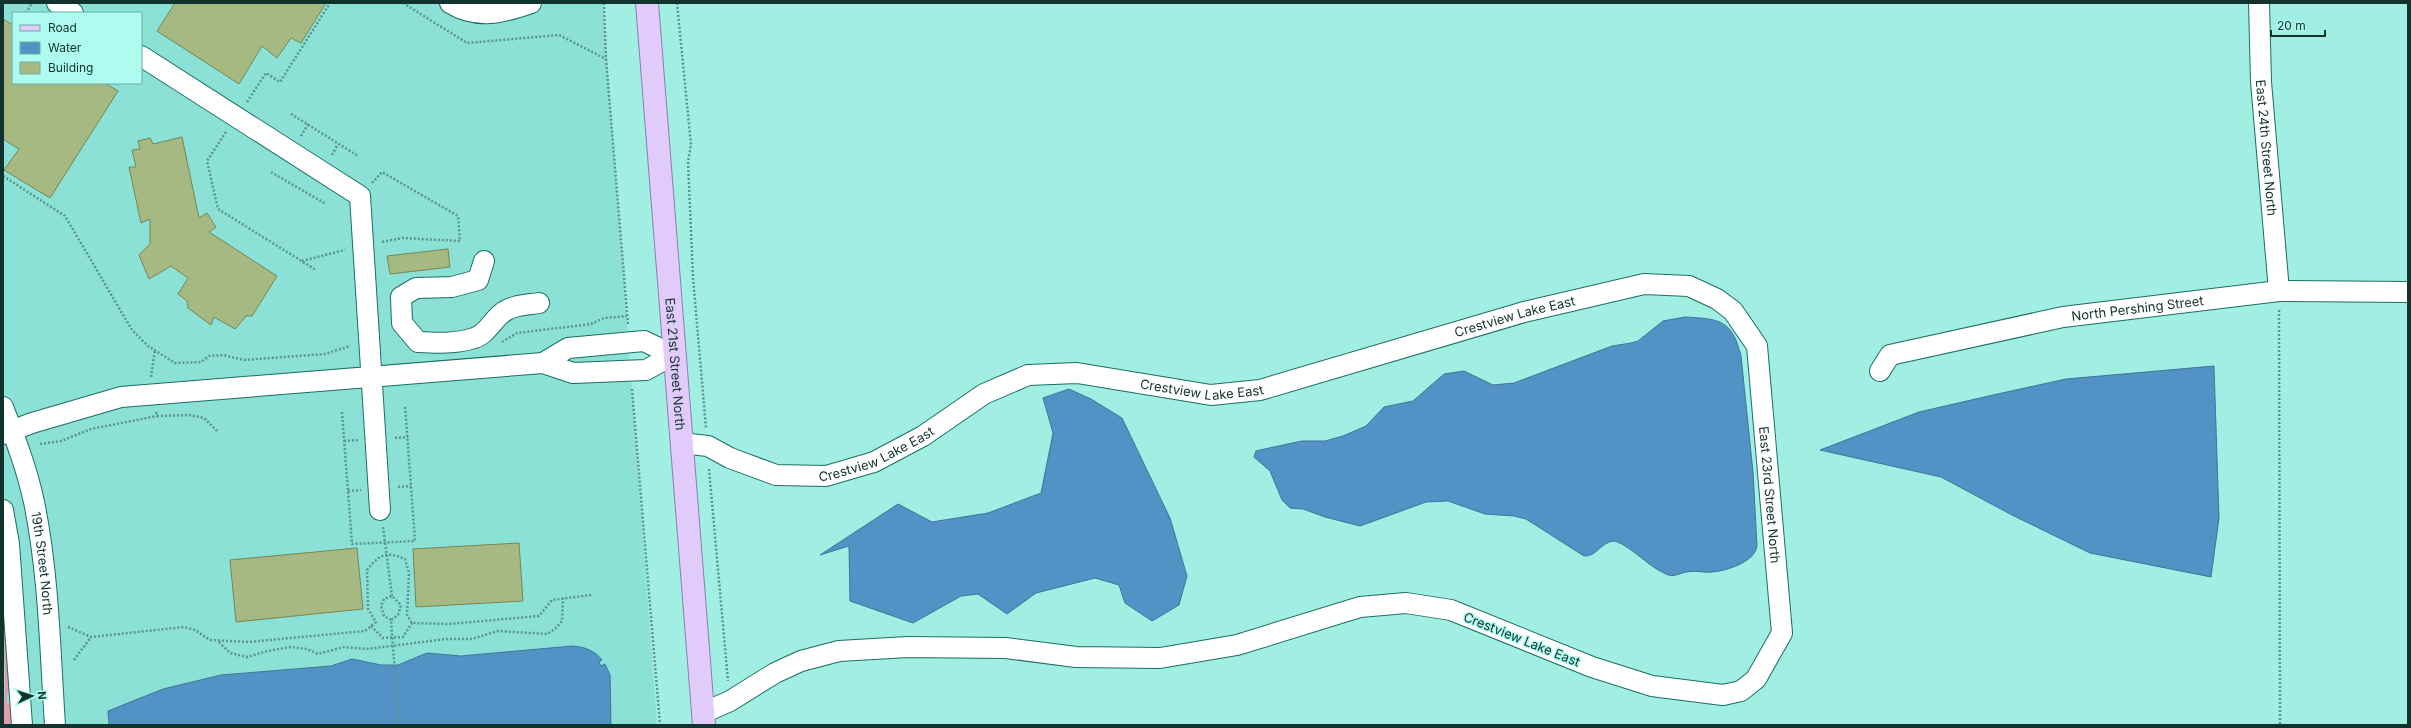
<svg xmlns="http://www.w3.org/2000/svg" width="2411" height="728" font-family="Inter,sans-serif">
  <rect width="100%" height="100%" fill="#a1eee3"/>
  <path fill="#8be1d5" fill-rule="evenodd" d="M3 3H603L657 725H3ZM13 13H141V83H13Z"/>
  <path fill="#e49bac" d="M3 590 11 691 7 694V703L11 704 13 725H3L5 684Z"/>
  <g fill="#5392c5" stroke="#407598">
    <path d="M1685 317C1719 319 1732 319 1741 356L1753 472 1757 546C1755 562 1726 571 1712 572 1704 573 1695 570 1687 572 1679 573 1674 578 1666 574 1647 566 1634 548 1615 541 1601 541 1597 557 1584 556L1526 519 1514 516 1485 514 1448 501 1426 502 1360 526 1325 517 1303 509 1290 508 1282 500 1270 471 1254 457 1256 451 1260 450 1302 441H1325L1343 436 1366 426 1384 407 1413 401 1444 374 1464 371 1493 385 1514 383 1612 346 1631 343 1638 341 1663 321Z"/>
    <path d="M2214 366 2219 518 2211 577 2090 553 2012 515 1941 477 1820 450 1919 412 1993 395 2066 379Z"/>
    <path d="M1069 389 1091 399 1122 418 1170 518 1187 576 1179 605 1152 621 1125 603 1119 585 1095 578 1036 593 1007 614 978 594 961 596 913 623 850 601 849 546 820 555 898 504 932 522 988 513 1041 493 1053 433 1043 398Z"/>
    <path d="M572 646C585 647 594 650 602 660L599 662 601 666 605 664 610 675 611 725H109L108 711 163 689 221 675 331 666 352 659 381 665H398L427 653 461 656Z"/>
  </g>
  <g fill="#a6b983" stroke="#758753">
    <path d="M175 3H326L301 43 291 38 277 58 262 46 239 84 157 31Z"/>
    <path d="M3 19 13 25V83H105L118 91 50 198 4 170 19 149 3 139Z"/>
    <path d="M182 137 199 218 207 213 216 227 209 232 277 276 252 316H246L235 329 214 317 211 325 188 308 187 301 178 294 188 278 171 266 149 279 139 255 150 244V219L141 223 129 167H136L132 150 140 149 138 141 150 138 153 144Z"/>
    <path d="M448 249 450 267 390 274 387 256Z"/>
    <path d="M519 543 523 601 416 607 413 549Z"/>
    <path d="M357 548 363 609 236 622 230 560Z"/>
  </g>
  <g fill="none" stroke-linecap="round" stroke-linejoin="round">
    <defs>
      <g id="minor">
        <path d="M57 3 73 13"/>
        <path d="M450 3C478 20 502 13 531 3"/>
        <path id="s1" d="M2259 3 2261 82 2279 291"/>
        <path d="M141 56 360 196 380 510"/>
        <path d="M484 261 478 280 452 287 416 288 401 297 402 323 418 342C436 343 457 344 474 338 486 335 492 321 501 314 511 305 526 305 539 303"/>
        <path id="s2" d="M1880 371 1890 355 2063 317 2279 291 2408 292"/>
        <path id="s3" d="M3 407C15 438 27 469 34 502 49 575 50 651 55 725"/>
        <path d="M3 434 32 423 121 397 543 363 573 373 646 370 673 355 644 341 568 348 543 363"/>
        <path id="s4" d="M681 443 708 446 730 458 776 475 826 476 874 462 923 436 984 394 1028 375 1077 373 1211 395 1260 390 1524 312 1644 284 1689 286 1717 299 1733 311 1757 346 1782 633 1756 679 1741 691 1723 695 1652 686 1592 667 1451 610 1406 603 1360 607 1237 645 1160 658 1076 657 1006 648 908 647 839 651 801 661 775 673 730 701 703 713"/>
        <path d="M3 510 9 544 22 725"/>
      </g>
      <g id="major">
        <path id="s5" d="M647 3 704 725"/>
      </g>
    </defs>
    <use href="#minor" stroke="#1c6e65" stroke-width="22"/>
    <use href="#major" stroke="#8b7fb1" stroke-width="24"/>
    <g stroke="#5d948d" stroke-width="2.5" stroke-dasharray="2 2" stroke-linecap="butt">
      <path d="M403 3 467 43 559 35 606 59"/>
      <path d="M604 3 606 59 628 324"/>
      <path d="M677 3 691 145 688 162 693 278 706 428"/>
      <path d="M26 13 32 3"/>
      <path d="M247 102 266 73 280 82 330 3"/>
      <path d="M291 114 358 156"/>
      <path d="M226 132 207 161 218 209 316 270"/>
      <path d="M301 136 308 124"/>
      <path d="M332 155 338 144"/>
      <path d="M271 172 326 204"/>
      <path d="M3 176 65 216 132 330 148 346 175 363 201 362 209 356 223 355 244 360 325 354 350 346"/>
      <path d="M372 183 382 172 458 216 460 241 402 238 381 242"/>
      <path d="M302 261 345 250"/>
      <path d="M2279 310 2280 725"/>
      <path d="M502 342 517 333 591 324 604 318 627 316"/>
      <path d="M151 377 155 350"/>
      <path d="M632 389 660 725"/>
      <path d="M156 412 157 416 189 415 204 418 217 431"/>
      <path d="M342 412 352 544 415 541 405 405"/>
      <path d="M395 438 408 437"/>
      <path d="M344 441 358 440"/>
      <path d="M40 444 61 441 91 429 157 416"/>
      <path d="M709 469 728 681"/>
      <path d="M398 487 411 486"/>
      <path d="M348 491 361 490"/>
      <path d="M383 527 392 596"/>
      <path d="M391 620 384 616 381 606 384 599 392 596 401 605 398 615 391 620 399 725"/>
      <path d="M371 626 383 638 403 637 412 623"/>
      <path d="M68 627 91 637 184 627 195 630 210 640 248 642 365 631 376 622 368 609 367 570C380 554 386 551 405 559L409 573 407 615 412 623 449 624 539 616 552 600 591 595"/>
      <path d="M219 642 230 653 247 657 268 651 290 647 307 649 318 654 344 647 367 649 445 639H472L498 631 547 634 555 629 562 621 563 598"/>
      <path d="M74 660 91 637"/>
    </g>
    <use href="#minor" stroke="#fff" stroke-width="20"/>
    <use href="#major" stroke="#e0cbfa" stroke-width="22"/>
  </g>
  <g text-anchor="middle" dominant-baseline="central" stroke-width="3" stroke-linejoin="round" paint-order="stroke">
    <g font-size="13" fill="#12322e" stroke="#aefbf0">
      <text stroke="none"><textPath href="#s1" startOffset="145">East 24th Street North</textPath></text>
      <text stroke="none"><textPath href="#s2" startOffset="271">North Pershing Street</textPath></text>
      <text stroke="none"><textPath href="#s4" startOffset="878">Crestview Lake East</textPath></text>
      <text stroke="none"><textPath href="#s5" startOffset="362">East 21st Street North</textPath></text>
      <text stroke="none"><textPath href="#s4" startOffset="554">Crestview Lake East</textPath></text>
      <text stroke="none"><textPath href="#s4" startOffset="206">Crestview Lake East</textPath></text>
      <text stroke="none"><textPath href="#s4" startOffset="1299">East 23rd Street North</textPath></text>
      <text stroke="none"><textPath href="#s3" startOffset="162">19th Street North</textPath></text>
      <text transform="translate(1522 639) rotate(22)">Crestview Lake East</text>
    </g>
  </g>
  <rect width="2411" height="728" fill="none" stroke="#12322e" stroke-width="8"/>
  <rect x="12" y="12" width="130" height="72" fill="#aefbf0" stroke="#70aba2"/>
  <rect x="20" y="25" width="20" height="6" fill="#e0cbfa" stroke="#70aba2"/>
  <text x="48" y="32" font-size="12" fill="#12322e">Road</text>
  <rect x="20" y="42" width="20" height="12" fill="#5392c5" stroke="#70aba2"/>
  <text x="48" y="52" font-size="12" fill="#12322e">Water</text>
  <rect x="20" y="62" width="20" height="12" fill="#a6b983" stroke="#70aba2"/>
  <text x="48" y="72" font-size="12" fill="#12322e">Building</text>
  <g transform="translate(32 696) rotate(86)" stroke="#aefbf0" stroke-width="3" paint-order="stroke">
  <path d="M0-3L7 15L0 10L-7 15Z" fill="#12322e"/>
  <text y="-6" font-size="11" font-weight="bold" text-anchor="middle" fill="#12322e">N</text>
  </g>
  <path d="M2271 30v6h54v-6" fill="none" stroke="#12322e" stroke-width="2"/>
  <text x="2277" y="30" font-size="12" fill="#12322e" stroke="#aefbf0" stroke-width="3" paint-order="stroke">20 m</text>
</svg>
